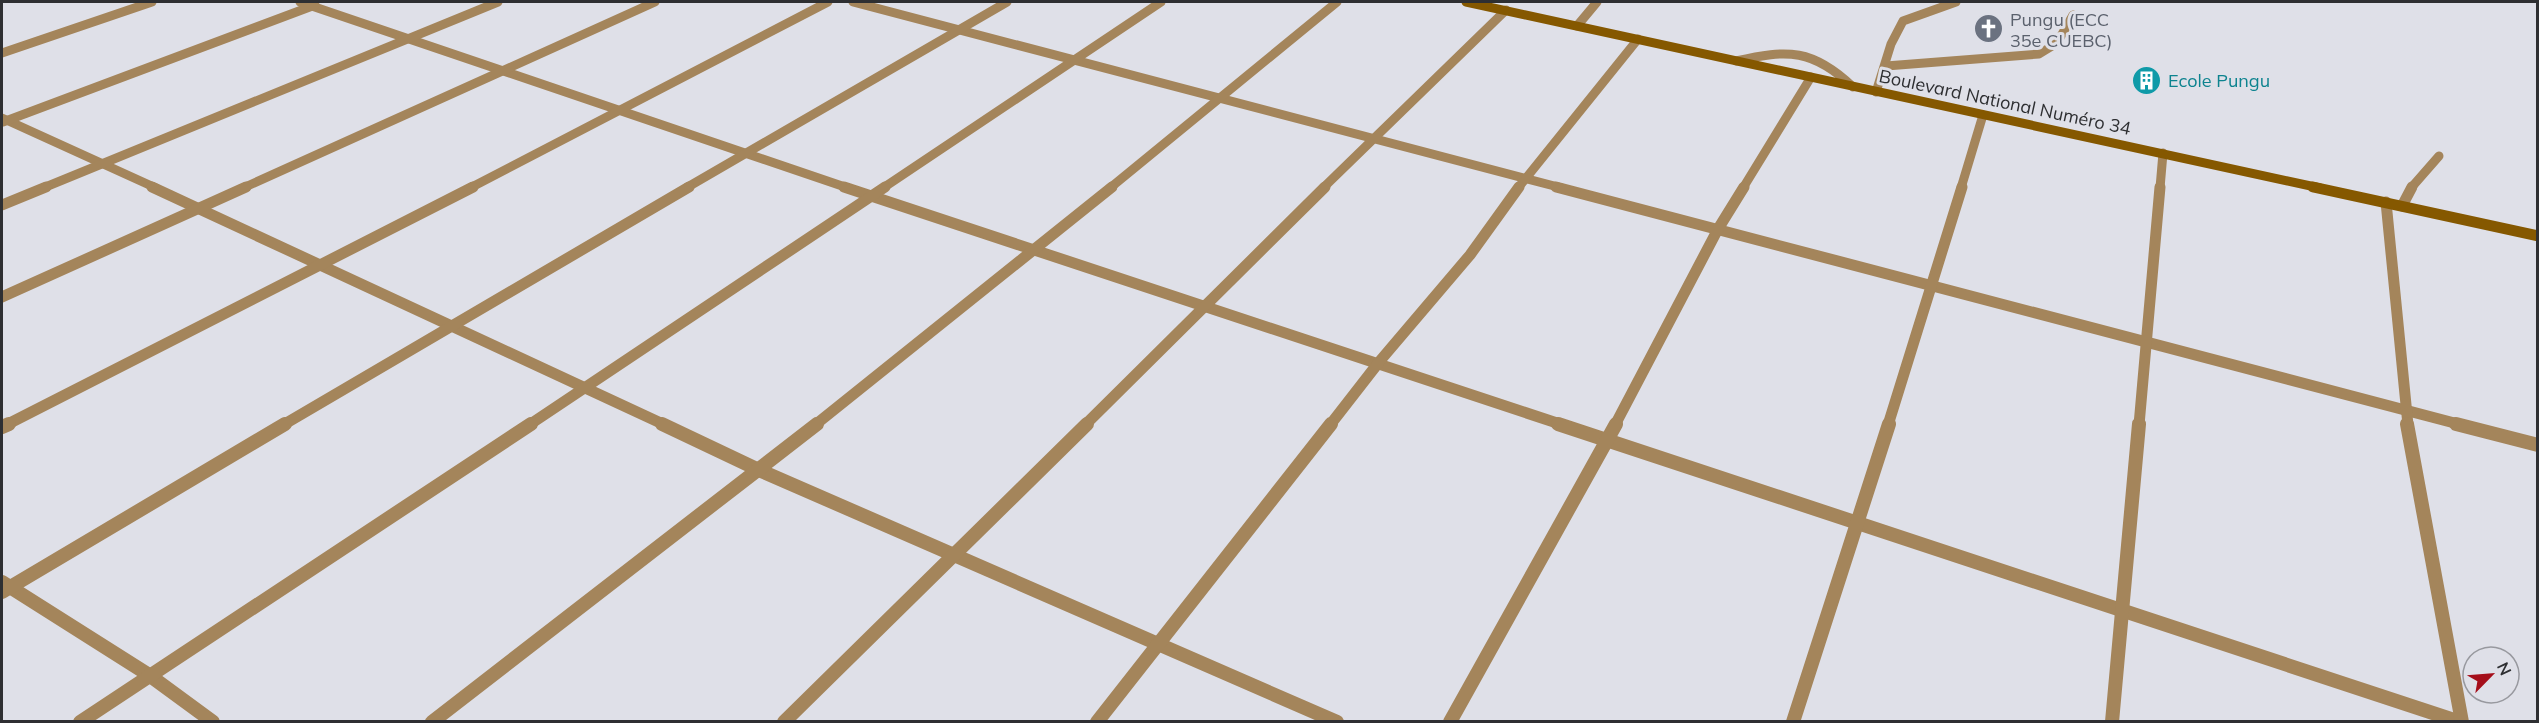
<svg xmlns="http://www.w3.org/2000/svg" width="2539" height="723" font-family="Mulish,sans-serif">
  <rect width="100%" height="100%" fill="#dfe0e8"/>
  <g fill="none" stroke-linecap="round" stroke-linejoin="round">
    <g stroke="#a4855b" stroke-width="9">
      <path d="M1736 61C1788 49 1813 49 1853 87"/>
      <path d="M2411 188 2439 156"/>
    </g>
    <path stroke="#a4855b" stroke-width="11" d="M2402 206 2412 187"/>
    <g stroke="#a4855b" stroke-width="9">
      <path d="M300 2 848 188"/>
      <path d="M853 2 1562 188"/>
      <path d="M1577 26 1597 2"/>
      <path d="M2 53 152 2"/>
      <path d="M1886 66 2039 54 2057 43 2073 15"/>
      <path d="M1876 92 1891 44 1903 21 1956 2"/>
      <path d="M2 118 156 188"/>
      <path d="M3 122 315 5"/>
      <path d="M43 188 498 2"/>
      <path d="M243 188 655 2"/>
      <path d="M470 188 828 2"/>
      <path d="M686 188 1007 2"/>
      <path d="M883 188 1161 2"/>
      <path d="M1110 188 1337 2"/>
      <path d="M1323 188 1506 10"/>
      <path d="M1518 188 1638 39"/>
      <path d="M1743 188 1811 77"/>
      <path d="M1961 188 1983 115"/>
      <path d="M2160 188 2163 153"/>
    </g>
    <g stroke="#a4855b" stroke-width="11">
      <path d="M152 187 665 425"/>
      <path d="M844 187 1563 425"/>
      <path d="M1556 187 2462 425"/>
      <path d="M2386 202 2408 425"/>
      <path d="M2 205 46 187"/>
      <path d="M2 297 246 187"/>
      <path d="M6 425 473 187"/>
      <path d="M283 425 689 187"/>
      <path d="M529 425 885 187"/>
      <path d="M815 425 1112 187"/>
      <path d="M1085 425 1325 187"/>
      <path d="M1330 425 1379 362 1470 255 1519 187"/>
      <path d="M1615 425 1718 229 1744 187"/>
      <path d="M1888 425 1962 187"/>
      <path d="M2139 425 2160 187"/>
    </g>
    <g stroke="#a4855b" stroke-width="14">
      <path d="M662 424 759 470 1337 722"/>
      <path d="M1558 424 2460 722"/>
      <path d="M2407 424 2462 722"/>
      <path d="M2456 424 2538 445"/>
      <path d="M2 427 9 424"/>
      <path d="M2 582 149 675 213 722"/>
      <path d="M2 592 285 424"/>
      <path d="M80 722 531 424"/>
      <path d="M432 722 817 424"/>
      <path d="M784 722 1087 424"/>
      <path d="M1097 722 1331 424"/>
      <path d="M1450 722 1616 424"/>
      <path d="M1793 722 1889 424"/>
      <path d="M2112 722 2139 424"/>
    </g>
    <path stroke="#855800" stroke-width="9" d="M1466 2 2320 188"/>
    <path stroke="#855800" stroke-width="11" d="M2313 187 2538 236"/>
  </g>
  <defs>
    <symbol id="church-disc" viewBox="-11 -11 22 22"><circle r="9.5" fill="#6b7280" stroke="#dfe0e8"/><path d="M-1.2-6h2.4v3.5h3.3v2.4h-3.3V6h-2.4V-.1h-3.3v-2.4h3.3Z" fill="#fff"/></symbol>
    <symbol id="building-disc" viewBox="-11 -11 22 22"><circle r="9.5" fill="#0f9aa8" stroke="#dfe0e8"/><path d="M-4-6H4V6H1V3H-1V6H-4ZM-2.5-4.3h1.7v1.8h-1.7ZM.8-4.3h1.7v1.8H.8ZM-2.5-1h1.7V.8h-1.7ZM.8-1h1.7V.8H.8Z" fill="#fff"/></symbol>
  </defs>
  <g fill-rule="evenodd">
    <use href="#church-disc" x="1972" y="12" width="33" height="33"/>
    <use href="#building-disc" x="2130" y="64" width="33" height="33"/>
  </g>
  <g text-anchor="middle" dominant-baseline="central" stroke-width="6" stroke-linejoin="round" paint-order="stroke">
    <g font-size="18" fill="#5b616d" stroke="#dfe0e8" text-anchor="start">
      <text x="2010" y="19">Pungu (ECC<tspan x="2010" dy="21">35e CUEBC)</tspan></text>
    </g>
    <g font-size="18" fill="#0d838f" stroke="#dfe0e8" text-anchor="start">
      <text x="2168" y="80">Ecole Pungu</text>
    </g>
    <g font-size="18" fill="#2e2f32" stroke="#dfe0e8">
      <text transform="translate(2005 102) rotate(12)">Boulevard National Numéro 34</text>
    </g>
  </g>
  <rect width="2539" height="723" fill="none" stroke="#2e2f32" stroke-width="6"/>
  <g transform="translate(2491 675) rotate(65)"><circle r="28" fill="#dfe0e8" stroke="#98999f" stroke-width="1.5"/>
  <path d="M0-4.5L10 22L0 15L-10 22Z" fill="#a50e1a"/>
  <text y="-9" font-size="16" font-weight="bold" text-anchor="middle" fill="#2e2f32">N</text>
  </g>
</svg>
